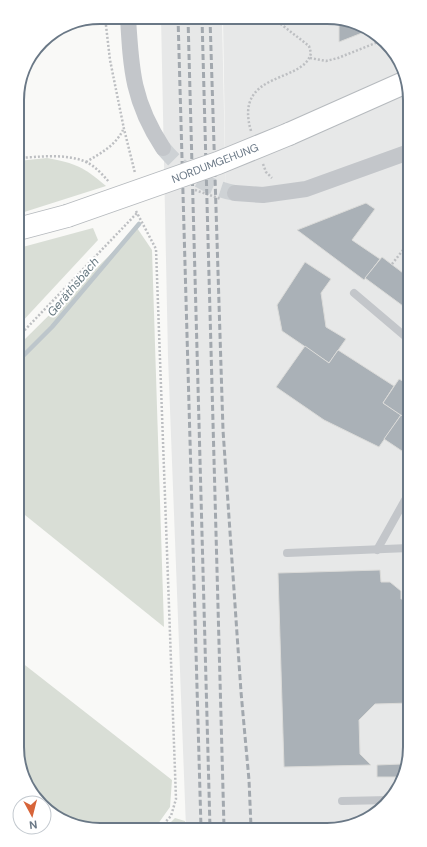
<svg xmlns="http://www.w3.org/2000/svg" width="427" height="847" font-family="'DM Sans',sans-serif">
  <rect width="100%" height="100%" fill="#f9f9f7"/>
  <path fill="#e7e8e8" d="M161 17 222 18 226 205 223 18 343 19 382 38 406 73 410 753 393 798 354 826 186 828 168 357Z"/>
  <g fill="#d9ded6">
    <path d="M47 158C77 164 82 166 106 186L18 214V161Z"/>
    <path d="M93 228 98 240 19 325V248Z"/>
    <path d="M137 228 152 250 164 627 20 511 19 345Z"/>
    <path d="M21 662 172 780 170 807 155 828 89 829 45 810 44 803H41L21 774Z"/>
    <path d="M175 818 185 821 186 828H165Z"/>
  </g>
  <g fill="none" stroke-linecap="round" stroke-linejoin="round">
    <path stroke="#bdc6cb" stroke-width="4.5" d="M19 360 52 327 139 224"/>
  </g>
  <g fill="#aab1b7" stroke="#dbdbd9">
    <path d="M339 19H343L367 31 339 42Z"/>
    <path d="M366 203 375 209 352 240 380 259 364 280 297 230Z"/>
    <path d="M382 257 407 276V301L403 306 365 278Z"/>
    <path d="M305 262 331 279 321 293 326 327 346 339 329 363 282 331 277 305Z"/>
    <path d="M305 346 329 363 338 350 394 386 383 403 401 415 379 447 324 420 276 387Z"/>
    <path d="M399 379 408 384V420L383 403Z"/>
    <path d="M401 415 408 420V455L384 439Z"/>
    <path d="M380 570 381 582H390L401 591V599H409L410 703 375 704 359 720 360 754 371 765 284 767 278 573Z"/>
    <path d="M402 764 401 777H377V765Z"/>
  </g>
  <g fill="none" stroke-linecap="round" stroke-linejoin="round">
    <path stroke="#ced2d5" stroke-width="16" stroke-dasharray="16 8" stroke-linecap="butt" d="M163 148C183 172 205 187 235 193"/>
    <defs>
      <g id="primary">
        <path d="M289 134 406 82"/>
        <path d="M18 229 67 216"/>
      </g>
    </defs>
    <use href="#primary" stroke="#b6babe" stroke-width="24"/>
    <g stroke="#bdbfc2" stroke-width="2.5" stroke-dasharray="2 2" stroke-linecap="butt">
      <path d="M105 17 110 60 124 129 135 173"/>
      <path d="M310 58 326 61 338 58 383 40"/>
      <path d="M251 131C233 70 304 84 311 53L309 46 273 18"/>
      <path d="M18 158C39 157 66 153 86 162 95 166 103 175 109 182"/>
      <path d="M86 162C101 153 115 146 123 130"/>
      <path d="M263 164 266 172 272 178"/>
      <path d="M195 190 221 199"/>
      <path d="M136 211 156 249 176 799 171 816 160 828"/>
      <path d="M392 264 407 245"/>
      <path d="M19 336 138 212"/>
    </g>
    <g stroke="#c3c6ca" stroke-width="8">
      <path d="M354 293 407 338"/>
      <path d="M377 550 405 500 408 502"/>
      <path d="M287 553 409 548"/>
      <path d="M342 801 390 800"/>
    </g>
    <g stroke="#c3c6ca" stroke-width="16">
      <path d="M128 17C131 71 133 102 163 148"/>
      <path d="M235 193 263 195 306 189 406 153"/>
    </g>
    <use href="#primary" stroke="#fff" stroke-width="22"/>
    <g stroke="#a2a8ae" stroke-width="3" stroke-dasharray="6 3" stroke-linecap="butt">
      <path d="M178 17 201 828"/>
      <path d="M188 18 210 828"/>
      <path d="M202 18 224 827"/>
      <path d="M210 18 223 430 241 692 249 780 251 827"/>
    </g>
    <defs>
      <path id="primary-bridge" d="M67 216 218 163 289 134"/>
    </defs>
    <use href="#primary-bridge" stroke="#b6babe" stroke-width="24" stroke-linecap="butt"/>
    <use href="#primary-bridge" stroke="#fff" stroke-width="22"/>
  </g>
  <g text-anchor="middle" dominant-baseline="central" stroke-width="4" stroke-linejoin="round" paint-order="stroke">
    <g font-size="11" fill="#6a7886" stroke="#fff">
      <text transform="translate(215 163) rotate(-21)">NORDUMGEHUNG</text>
    </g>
    <g font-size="12" font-style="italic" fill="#667880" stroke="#fff">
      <text transform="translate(73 287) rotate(-50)">Geräthsbach</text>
    </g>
  </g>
  <path d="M0 0H427V847H0ZM100 24H327A76 76 0 0 1 403 100V747A76 76 0 0 1 327 823H100A76 76 0 0 1 24 747V100A76 76 0 0 1 100 24Z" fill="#fff" fill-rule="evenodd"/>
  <path fill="none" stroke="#6a7886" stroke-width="2" d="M100 24H327A76 76 0 0 1 403 100V747A76 76 0 0 1 327 823H100A76 76 0 0 1 24 747V100A76 76 0 0 1 100 24Z"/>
  <g transform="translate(32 815) rotate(173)"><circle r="19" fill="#ffffff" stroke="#c3c9cf"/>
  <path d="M0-3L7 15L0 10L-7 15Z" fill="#d76439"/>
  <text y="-6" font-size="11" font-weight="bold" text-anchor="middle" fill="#6a7886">N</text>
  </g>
</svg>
